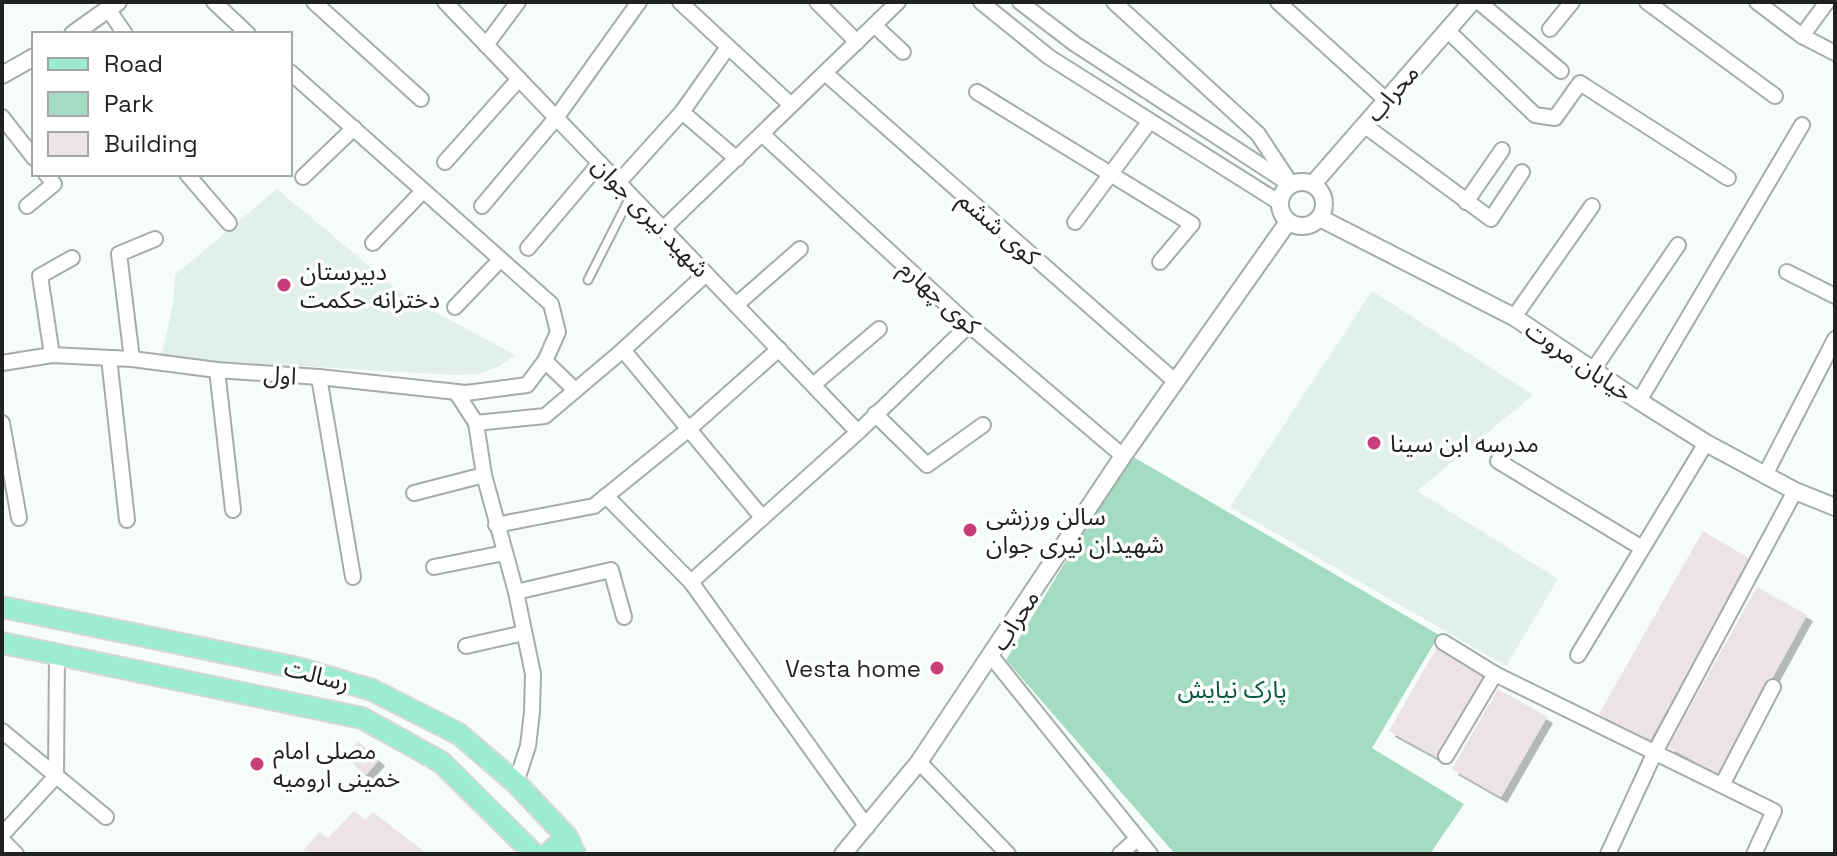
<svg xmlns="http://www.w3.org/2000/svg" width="1837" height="856" font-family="'Space Grotesk','Noto Sans Arabic',sans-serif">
  <defs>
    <filter id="shadow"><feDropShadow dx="6" dy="6" stdDeviation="0" flood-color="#0004"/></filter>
  </defs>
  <rect width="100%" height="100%" fill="#f5fcf9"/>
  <g fill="#e1f0e9">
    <path d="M277 189 405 296 515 355 498 367 478 374 455 375 161 358 173 305 175 275Z"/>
    <path d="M1372 291 1533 395 1417 491 1558 579 1506 666 1230 507Z"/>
  </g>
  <path fill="#a3dbc3" d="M1130 455 1439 635 1372 748 1464 804 1430 854H1175L1006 660Z"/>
  <g fill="#ebe3e5" filter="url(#shadow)">
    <path d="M1703 531 1752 560 1649 742 1599 714Z"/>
    <path d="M1757 587 1807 615 1719 775 1668 747Z"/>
    <path d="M1437 647 1488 676 1440 759 1389 731Z"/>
    <path d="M1498 689 1547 717 1501 797 1452 769Z"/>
    <path d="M358 741 379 760 366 775 345 756Z"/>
    <path d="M354 811 366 820 373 812 422 850 419 854H301L319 832 328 838Z"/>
  </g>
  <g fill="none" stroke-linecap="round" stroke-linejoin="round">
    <defs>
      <path id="service" d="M588 280 631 195"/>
      <g id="minor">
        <path d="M214 2 248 34"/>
        <path d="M314 2 421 99"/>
        <path d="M445 2 858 432"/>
        <path d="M680 2 791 105"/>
        <path d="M817 2 857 42"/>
        <path d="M981 2 1049 57 1280 203"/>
        <path d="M1020 2 1075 44 1291 185"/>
        <path d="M1114 2 1258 134 1289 181"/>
        <path d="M1278 2 1385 99"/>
        <path d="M1479 2 1561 71"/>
        <path d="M1647 2 1775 96"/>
        <path d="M1757 2 1802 36 1835 53"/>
        <path d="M108 9 125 34"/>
        <path d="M874 25 903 52"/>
        <path d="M1550 29 1572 2"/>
        <path d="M1447 30 1535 115 1555 118 1580 83 1728 178"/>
        <path d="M1802 36 1827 2"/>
        <path d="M486 45 518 2"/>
        <path d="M825 73 1176 382"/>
        <path d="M977 92 1192 224 1160 262"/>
        <path d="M682 112 737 159"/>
        <path d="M2 117 34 158"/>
        <path d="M1364 125 1491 219 1522 172"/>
        <path d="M762 134 969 325 1123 456"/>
        <path d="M445 162 519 79"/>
        <path d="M187 174 229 223"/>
        <path d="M303 177 354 128"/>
        <path d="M618 183 682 112 728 47"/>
        <path d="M1466 202 1502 150"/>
        <path d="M27 206 54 184 46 174"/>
        <path d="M482 206 556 118 639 2"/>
        <path d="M1075 222 1150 121"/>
        <path d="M663 229 898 2"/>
        <path d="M373 243 423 191"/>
        <path d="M528 248 600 163"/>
        <path d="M1787 272 1835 296"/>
        <path d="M736 305 800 249"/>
        <path d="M455 307 500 260"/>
        <path d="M1514 317 1592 206"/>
        <path d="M623 350 761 516"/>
        <path d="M52 355 40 276 72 258"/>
        <path d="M109 358 127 520"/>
        <path d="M132 359 119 254 155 239"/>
        <path d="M545 361 575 390"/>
        <path d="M2 363 52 355 132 359 217 370 319 377 466 393 527 385 545 361 558 332 551 304 290 72"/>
        <path d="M217 370 233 510"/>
        <path d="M1593 370 1678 245"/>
        <path d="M319 377 353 577"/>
        <path d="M813 385 879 329"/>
        <path d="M456 392 476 423 484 475 516 592 533 674 532 712 528 746 516 783"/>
        <path d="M1639 401 1802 125"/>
        <path d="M875 414 927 465 983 425"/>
        <path d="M2 423 19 518"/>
        <path d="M476 423 545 416 623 350 706 274"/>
        <path d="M1498 461 1642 548"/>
        <path d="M1765 475 1835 339"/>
        <path d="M414 493 484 475"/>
        <path d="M606 496 691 582"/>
        <path d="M496 525 594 506 689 429 779 349"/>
        <path d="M434 567 504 553"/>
        <path d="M516 592 611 570 624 617"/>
        <path d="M1443 642 1495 674 1774 811 1754 854"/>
        <path d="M466 646 524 633"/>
        <path d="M1578 655 1706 443"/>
        <path d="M991 656 1150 854"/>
        <path d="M2 731 106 817"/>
        <path d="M1446 756 1495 674"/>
        <path d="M919 762 1008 854"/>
        <path d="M56 776 57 654"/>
        <path d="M1722 785 1773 687"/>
        <path d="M867 827 691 582 858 432 969 325"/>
        <path d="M2 835 56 776"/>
        <path d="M2 840 16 854"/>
        <path d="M1120 854 1137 839"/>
        <path d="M1608 854 1655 752 1795 491"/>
      </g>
      <g id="tertiary">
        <path d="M73 34 118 2"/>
        <path d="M2 75 34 57"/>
        <circle cx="1302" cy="204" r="22"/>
        <path d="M1313 184 1472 2"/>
        <path d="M1320 218 1514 317 1639 401 1706 443 1795 491 1835 507"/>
        <path d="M843 854 919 762 1123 456 1288 222"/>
      </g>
      <g id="primary">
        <path d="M2 607 298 668 372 690 459 734 516 783 567 837 575 854"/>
        <path d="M2 643 362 718 441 762 534 854"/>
        <path d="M548 854 567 837"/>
      </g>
    </defs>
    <use href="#service" stroke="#a6aca9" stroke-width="11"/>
    <use href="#minor" stroke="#a6aca9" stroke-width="18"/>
    <use href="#tertiary" stroke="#a6aca9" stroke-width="20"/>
    <use href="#primary" stroke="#d7d7d7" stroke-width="24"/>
    <use href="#service" stroke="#fff" stroke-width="7"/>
    <use href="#minor" stroke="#fff" stroke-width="14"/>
    <use href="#tertiary" stroke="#fff" stroke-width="16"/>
    <use href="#primary" stroke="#9cecd0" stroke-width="20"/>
  </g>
  <g fill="#c63d79" stroke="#fff" stroke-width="3">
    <circle cx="284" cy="285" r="8"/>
    <circle cx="1374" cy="443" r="8"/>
    <circle cx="970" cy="530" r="8"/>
    <circle cx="937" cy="668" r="8"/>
    <circle cx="257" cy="764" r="8"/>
  </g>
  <g text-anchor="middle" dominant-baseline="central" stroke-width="7" stroke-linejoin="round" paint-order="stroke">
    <g font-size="24" fill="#1f2220" stroke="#fff">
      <text transform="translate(1392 93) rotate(-49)">محراب</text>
      <text transform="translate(651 217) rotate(46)">شهید نیری جوان</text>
      <text transform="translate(999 228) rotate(41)">کوی ششم</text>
      <text transform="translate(940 297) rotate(42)">کوی چهارم</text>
      <text transform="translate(1579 361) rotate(34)">خیابان مروت</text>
      <text transform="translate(280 375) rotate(4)">اول</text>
      <text transform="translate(1015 620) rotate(-57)">محراب</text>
      <text transform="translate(317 675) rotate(15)">رسالت</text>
    </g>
    <g font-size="24" fill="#1f2220" stroke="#fff" text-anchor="start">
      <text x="300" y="271">دبیرستان<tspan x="300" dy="28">دخترانه حکمت</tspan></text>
      <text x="1390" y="443">مدرسه ابن سینا</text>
      <text x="986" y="516">سالن ورزشی<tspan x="986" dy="28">شهیدان نیری جوان</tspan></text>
      <text x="921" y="668" text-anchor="end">Vesta home</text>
      <text x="273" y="750">مصلی امام<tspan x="273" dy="28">خمینی ارومیه</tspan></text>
    </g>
    <g font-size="24" fill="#045841" stroke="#fff">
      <text x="1232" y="689">پارک نیایش</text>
    </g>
  </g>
  <rect width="1837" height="856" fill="none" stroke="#1f2220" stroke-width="8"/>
  <rect x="32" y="32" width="260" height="144" fill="#ffffff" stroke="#a5a7a6" stroke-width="2"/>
  <rect x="48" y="58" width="40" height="12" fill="#9cecd0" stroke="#a5a7a6" stroke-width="2"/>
  <text x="104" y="72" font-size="24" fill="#1f2220">Road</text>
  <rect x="48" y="92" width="40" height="24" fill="#a3dbc3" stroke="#a5a7a6" stroke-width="2"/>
  <text x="104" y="112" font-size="24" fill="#1f2220">Park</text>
  <rect x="48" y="132" width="40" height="24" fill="#ebe3e5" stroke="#a5a7a6" stroke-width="2"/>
  <text x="104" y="152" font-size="24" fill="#1f2220">Building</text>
</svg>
